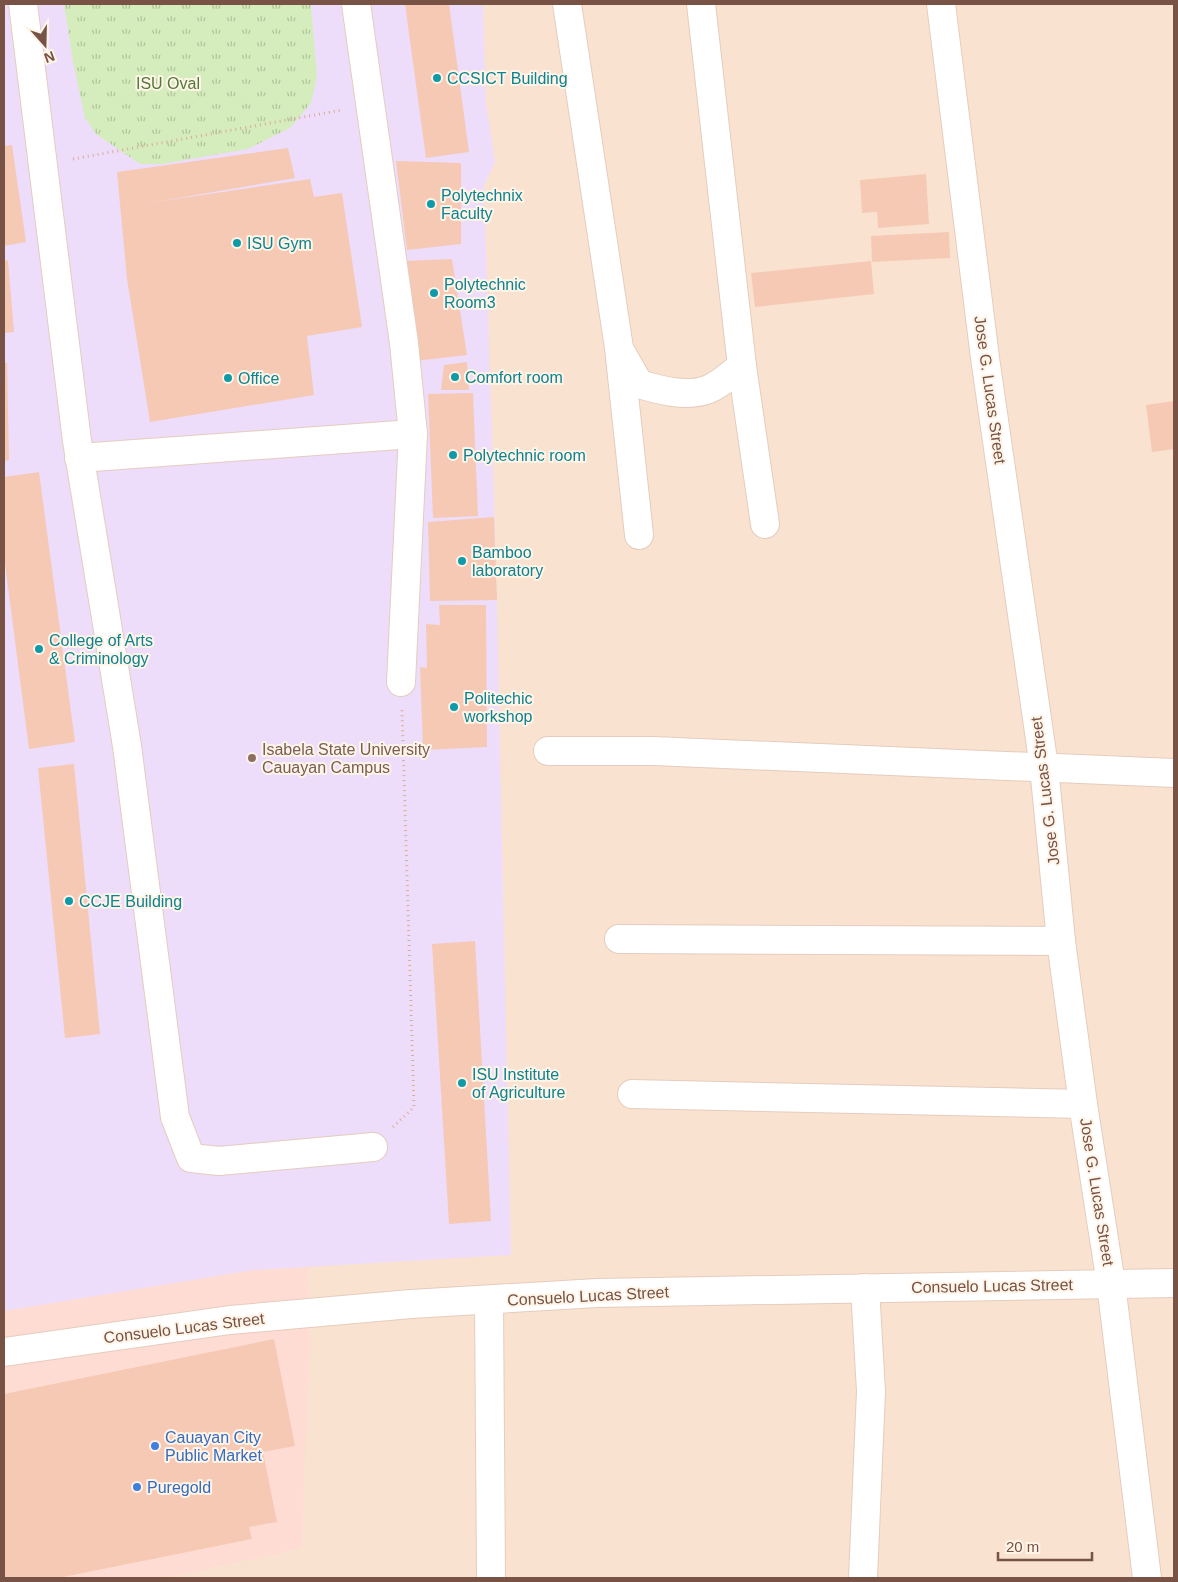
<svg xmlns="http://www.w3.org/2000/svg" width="1178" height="1582" font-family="Helvetica,sans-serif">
  <defs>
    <pattern id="grass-tufts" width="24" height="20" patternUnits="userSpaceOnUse" patternTransform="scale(1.25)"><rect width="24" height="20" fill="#d5edbd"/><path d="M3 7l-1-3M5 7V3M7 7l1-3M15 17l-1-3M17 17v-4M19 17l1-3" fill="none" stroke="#b2c39b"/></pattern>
  </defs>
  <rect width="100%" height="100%" fill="#fef0e0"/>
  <rect fill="#f9e3d0" x="4" y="4" width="1170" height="1574"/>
  <path fill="#ffdcd3" d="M307 1267 309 1343 302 1548 167 1578H4V1311L253 1270Z"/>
  <path fill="#edddfa" d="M4 4H483L486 103 495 162 484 186 496 563 511 1255 253 1270 4 1311Z"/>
  <path fill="url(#grass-tufts)" d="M64 4H311L317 76 311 103 290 128 248 149 162 164H140L96 134 85 118 73 62Z"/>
  <g fill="#f6c9b5">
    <path d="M405 4H449L469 152 426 158Z"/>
    <path d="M12 145 26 242 4 246V146Z"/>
    <path d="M288 148 295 178 155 202 310 179 314 197 342 193 362 327 307 336 314 395 150 422 127 279 117 172Z"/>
    <path d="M396 161 461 163V244L407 250Z"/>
    <path d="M926 174 929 224 878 228 877 212 862 213 860 180Z"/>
    <path d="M949 232 950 258 872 262 871 236Z"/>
    <path d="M452 259 467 355 415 361 406 328 416 325 406 261Z"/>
    <path d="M8 260 14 332 4 333V261Z"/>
    <path d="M871 261 874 294 755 307 751 273Z"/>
    <path d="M467 362 469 390H441L444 365Z"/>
    <path d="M4 363H7L9 460 4 461Z"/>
    <path d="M473 393 478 516 433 518 428 394Z"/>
    <path d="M1174 401V449L1152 452 1146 405Z"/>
    <path d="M39 472 75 742 29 749 4 556V477Z"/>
    <path d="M494 517 497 600 430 601 428 522Z"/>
    <path d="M439 605H486L487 747 423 750 420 667 427 668 426 624 440 625Z"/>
    <path d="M74 764 100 1034 65 1038 38 768Z"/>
    <path d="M475 941 491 1221 449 1224 432 944Z"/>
    <path d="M274 1339 295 1446 263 1452 277 1522 249 1527 252 1539 58 1578H4V1394Z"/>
  </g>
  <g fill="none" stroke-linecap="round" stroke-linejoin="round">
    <defs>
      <g id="minor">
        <path d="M23 4 77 441 127 746 175 1117 191 1158 219 1161 373 1147"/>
        <path d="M356 4 404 343 413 434 401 682"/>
        <path d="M567 4 619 348 639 535"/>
        <path d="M701 4 742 366 765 524"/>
        <path d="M941 4 985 358 1044 767 1061 941 1083 1104 1111 1284 1147 1578"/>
        <path d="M622 354 639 384C659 390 688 398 709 389 721 384 732 373 742 366"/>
        <path d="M79 458 413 434"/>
        <path d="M548 751H653L1174 773"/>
        <path d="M619 939 1061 941"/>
        <path d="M632 1094 1083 1104"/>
        <path d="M489 1301 491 1578"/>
        <path d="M4 1352 230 1320 411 1304 597 1293 1174 1283"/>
        <path d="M863 1578 871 1391 865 1288"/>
      </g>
    </defs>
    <use href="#minor" stroke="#e5ccbe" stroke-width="30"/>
    <g stroke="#dbac98" stroke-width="3" stroke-dasharray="1 4" stroke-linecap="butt">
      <path d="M73 159 342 110"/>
      <path d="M393 1127 414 1107 402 710"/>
    </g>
    <use href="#minor" stroke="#fff" stroke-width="28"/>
  </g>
  <g fill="#0f9aa8" stroke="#fff4e8" stroke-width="2">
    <circle cx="437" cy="78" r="5"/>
    <circle cx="431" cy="204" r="5"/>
    <circle cx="237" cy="243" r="5"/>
    <circle cx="434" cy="293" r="5"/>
    <circle cx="455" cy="377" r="5"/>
    <circle cx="228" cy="378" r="5"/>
    <circle cx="453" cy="455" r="5"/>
    <circle cx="462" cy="561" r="5"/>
    <circle cx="39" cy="649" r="5"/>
    <circle cx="454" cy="707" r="5"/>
    <circle cx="69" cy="901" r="5"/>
    <circle cx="462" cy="1083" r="5"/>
  </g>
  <circle fill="#8d6e63" stroke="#fff4e8" stroke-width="2" cx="252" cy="758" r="5"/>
  <g fill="#3f7fe0" stroke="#fff4e8" stroke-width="2">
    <circle cx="155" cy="1446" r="5"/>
    <circle cx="137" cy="1487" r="5"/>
  </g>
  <g text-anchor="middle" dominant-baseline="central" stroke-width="4" stroke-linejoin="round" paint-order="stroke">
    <g font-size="16" fill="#0d838f" stroke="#fff4e8" text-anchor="start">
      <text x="447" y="78">CCSICT Building</text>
      <text x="441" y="195">Polytechnix<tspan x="441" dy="18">Faculty</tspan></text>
      <text x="247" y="243">ISU Gym</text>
      <text x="444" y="284">Polytechnic<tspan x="444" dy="18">Room3</tspan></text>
      <text x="465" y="377">Comfort room</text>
      <text x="238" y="378">Office</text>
      <text x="463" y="455">Polytechnic room</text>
      <text x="472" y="552">Bamboo<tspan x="472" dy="18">laboratory</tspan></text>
      <text x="49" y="640">College of Arts<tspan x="49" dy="18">&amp; Criminology</tspan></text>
      <text x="464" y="698">Politechic<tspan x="464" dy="18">workshop</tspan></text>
      <text x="79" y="901">CCJE Building</text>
      <text x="472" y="1074">ISU Institute<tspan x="472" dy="18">of Agriculture</tspan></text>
    </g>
    <g font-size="16" fill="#527939" stroke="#fff4e8">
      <text x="168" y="83">ISU Oval</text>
    </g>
    <g font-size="16" fill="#775245" stroke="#fff4e8">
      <text transform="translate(990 390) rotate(82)">Jose G. Lucas Street</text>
      <text transform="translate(1045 791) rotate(-97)">Jose G. Lucas Street</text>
      <text transform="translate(1097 1192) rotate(81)">Jose G. Lucas Street</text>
      <text transform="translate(992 1286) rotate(-1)">Consuelo Lucas Street</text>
      <text transform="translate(588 1296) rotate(-3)">Consuelo Lucas Street</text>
      <text transform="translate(184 1328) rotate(-7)">Consuelo Lucas Street</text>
    </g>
    <g font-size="16" fill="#785e54" stroke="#fff4e8" text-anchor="start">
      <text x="262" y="749">Isabela State University<tspan x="262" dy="18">Cauayan Campus</tspan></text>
    </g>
    <g font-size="16" fill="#366cbe" stroke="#fff4e8" text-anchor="start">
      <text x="165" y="1437">Cauayan City<tspan x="165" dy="18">Public Market</tspan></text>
      <text x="147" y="1487">Puregold</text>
    </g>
  </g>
  <rect width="1178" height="1582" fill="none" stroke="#775245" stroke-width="10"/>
  <g transform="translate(45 45) rotate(160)" stroke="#fff4e8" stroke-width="4" paint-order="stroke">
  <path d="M0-4L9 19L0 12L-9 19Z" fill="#775245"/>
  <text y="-8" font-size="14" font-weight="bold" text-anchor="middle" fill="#775245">N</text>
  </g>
  <path d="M998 1552v8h94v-8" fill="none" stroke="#775245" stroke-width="2.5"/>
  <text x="1006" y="1552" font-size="15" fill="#775245" stroke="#fff4e8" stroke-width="4" paint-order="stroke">20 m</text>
</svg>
